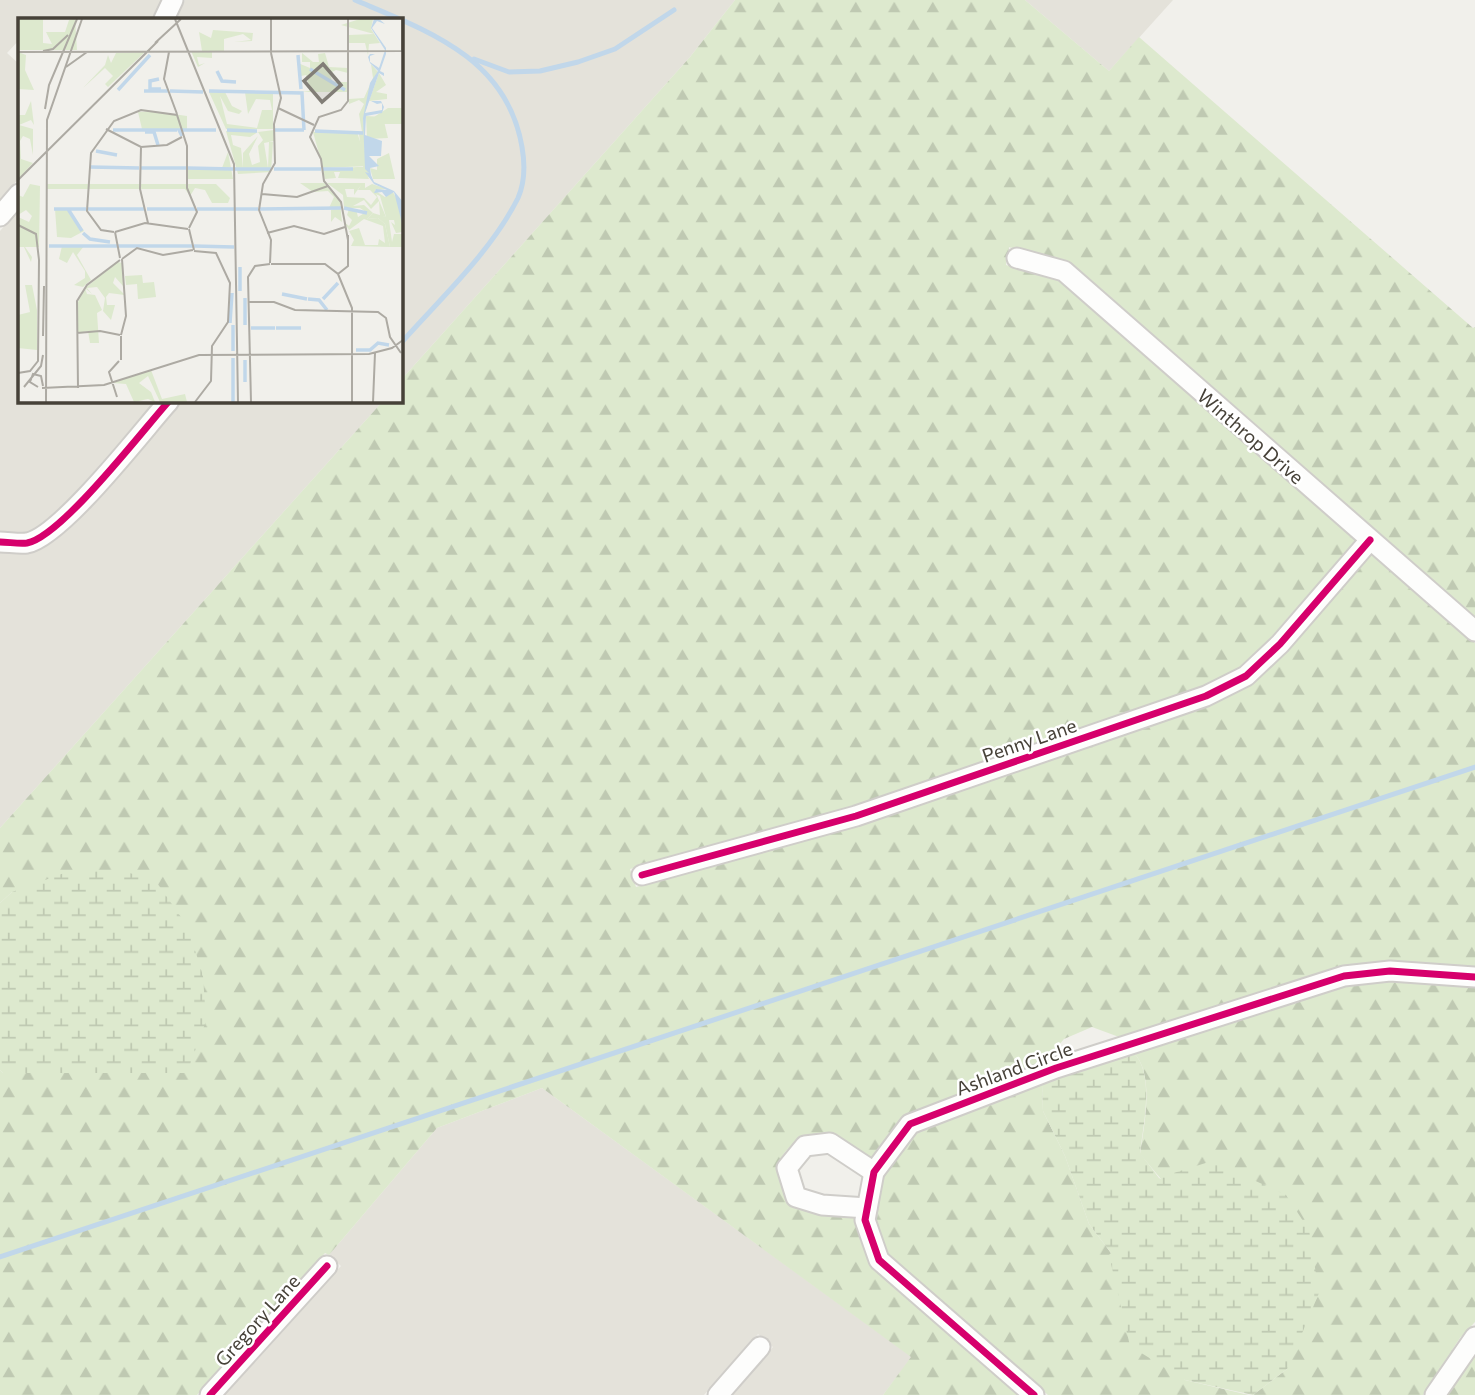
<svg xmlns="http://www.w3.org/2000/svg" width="1475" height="1395" font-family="Commissioner,sans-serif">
  <defs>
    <pattern id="forest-firs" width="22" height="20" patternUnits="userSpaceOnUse" patternTransform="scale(1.75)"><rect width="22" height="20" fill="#dde9ce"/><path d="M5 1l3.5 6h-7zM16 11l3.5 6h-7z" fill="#bfc9b2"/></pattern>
    <pattern id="wetland-marsh" width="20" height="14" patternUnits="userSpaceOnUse" patternTransform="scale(1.75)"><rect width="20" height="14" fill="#dde9ce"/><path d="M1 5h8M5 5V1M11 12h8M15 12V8" fill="none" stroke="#bfc9b2"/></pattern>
  </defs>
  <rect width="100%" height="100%" fill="#f1f0eb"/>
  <g fill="#e4e2da">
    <path d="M0 0H162L152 19H19V40L7 53 19 64V178L0 200Z"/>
    <path d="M185 0H735L690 57 401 380V19H175Z"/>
    <path d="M1025 0H1173L1109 71Z"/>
    <path d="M19 209V401H155L70 499 44 524 25 533H0V231Z"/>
    <path d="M182 401H383L0 828V551L29 553 55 541 85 512Z"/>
    <path d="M542 1088 912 1357 883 1395H732L773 1347 758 1334 704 1395H224L341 1266 329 1255 437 1128Z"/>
  </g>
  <g fill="url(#forest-firs)">
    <path d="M735 0H1025L1109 71 1139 37 1473 328 1475 327V619L1065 262 1009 247 1006 265 1060 280 1356 540 1272 636 1240 668 1201 687 853 807 630 869 636 887 861 825 1211 705 1253 683 1288 650 1371 553 1475 643V968L1342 967 1119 1037 1092 1027 1064 1039 1045 1061 906 1115 871 1159C859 1153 841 1138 828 1134 810 1129 780 1147 779 1167 778 1177 784 1189 787 1199L855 1217 873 1267 1020 1395H883L911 1357 542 1088 437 1128 329 1255 325 1253 197 1395H0V1070L3 1073 12 892 0 903V828L383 401H401V380L690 57Z"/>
    <path d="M1391 981 1475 987V1322L1460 1338 1423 1395H1253L1287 1369 1161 1179 1140 1154C1144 1126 1155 1075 1134 1053L1347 986Z"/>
    <path d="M1042 1084 1043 1111 1065 1156 1089 1224 1111 1253 1185 1380 1249 1395H1048L887 1255 875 1221 877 1218 883 1177 917 1132Z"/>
    <path d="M1475 1352V1395H1447Z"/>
  </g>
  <g fill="url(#wetland-marsh)">
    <path d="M122 871 155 880 188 927 203 976 206 1021 187 1073H3L0 1070V903L12 892 67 872Z"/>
    <path d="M1134 1053C1155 1075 1143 1126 1140 1153L1159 1178 1161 1179 1164 1176 1212 1161 1286 1195 1309 1230 1319 1293 1287 1369 1253 1395 1185 1380 1130 1346 1109 1255 1111 1253 1089 1224 1065 1156 1043 1111 1042 1084Z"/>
  </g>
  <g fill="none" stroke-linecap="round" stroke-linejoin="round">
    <g stroke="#c1d7ea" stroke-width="5">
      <path d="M355 0C428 31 507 58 522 147 525 164 525 182 518 198 491 252 440 299 401 343"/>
      <path d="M474 59 509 72 540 71 578 62 615 49 674 10"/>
      <path d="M0 1257 1475 767"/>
    </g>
    <defs>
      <g id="minor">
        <path d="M164 19 173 0"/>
        <path d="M0 216 19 194"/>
        <path d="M1017 258 1064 271 1475 631"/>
        <path d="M0 542C8 542 19 544 27 543 61 537 143 430 169 401"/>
        <path d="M642 875 856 816 1206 696 1246 676 1280 644 1370 540"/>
        <path d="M867 1208 822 1205 796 1197 787 1168 805 1146 830 1143 874 1172"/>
        <path d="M210 1395 327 1266"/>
        <path d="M718 1395 760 1347"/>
        <path d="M1034 1395 879 1260 865 1220 874 1172 910 1124 1056 1068 1344 976 1390 971 1475 977"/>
        <path d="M1435 1395 1475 1337"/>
      </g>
    </defs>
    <use href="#minor" stroke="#cfcdc9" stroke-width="23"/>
    <use href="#minor" stroke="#fdfdfc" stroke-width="19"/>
    <defs>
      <g id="cycleway">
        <path d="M0 542C8 542 19 544 27 543 61 537 143 430 169 401"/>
        <path d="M642 875 856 816 1206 696 1246 676 1280 644 1370 540"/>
        <path d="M210 1395 327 1266"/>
        <path d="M1034 1395 879 1260 865 1220 874 1172 910 1124 1056 1068 1344 976 1390 971 1475 977"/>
      </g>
    </defs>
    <use href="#cycleway" stroke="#fff" stroke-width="11"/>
    <use href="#cycleway" stroke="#d6006c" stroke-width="7"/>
  </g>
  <g text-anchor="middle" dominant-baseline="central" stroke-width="5" stroke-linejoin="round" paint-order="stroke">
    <g font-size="19" fill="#464138" stroke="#fff">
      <text transform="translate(1251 436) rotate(41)">Winthrop Drive</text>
      <text transform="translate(1029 740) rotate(-19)">Penny Lane</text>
      <text transform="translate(1014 1068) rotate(-20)">Ashland Circle</text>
      <text transform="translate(257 1320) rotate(-48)">Gregory Lane</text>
    </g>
  </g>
  <g transform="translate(18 18)">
    <rect width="385" height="385" fill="#f1f0eb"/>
    <path d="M0 1H25V25L34 26 28 14H47L51 2 57 1 59 32H0ZM0 34 8 37 7 52 16 72 0 71ZM127 34 90 69 87 66 95 58 87 50 65 70 87 47 90 37 93 45 98 35ZM191 74H207L214 88 224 93 221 96 210 93 202 78 209 106 239 110 244 92H254L252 82 238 81 230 96 227 74H255V111H208ZM370 90H385V106H365L364 99H356ZM256 112V123L246 125 250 150 251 124H255L253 154 220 156 208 113 240 114 232 119 213 117 215 127 223 130 225 150V135L240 118 231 136 234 147 242 144 240 128 245 122 240 114ZM7 267H14L19 292V332L0 330V297L12 294ZM133 352 144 381 167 376 169 384H142L130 358 121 365 133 374 137 384 130 381 116 384 108 366 95 365Z" fill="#dde9ce"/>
    <path d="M342 1H355L353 11 362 25 351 26 350 37 347 25H331V17L356 16 323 7ZM195 12 235 15 234 23 216 24 233 22 225 16 206 21V33L194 34V40L179 39 181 47 187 45 180 49 173 33H184L181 14 193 20ZM284 35 295 44H301L300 36 307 35 311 49 330 50V55L318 52 312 55 314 64H330V74H283L291 73V68L288 57 283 58 282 67 280 45 292 50V44H284ZM13 83 16 107 13 102 1 107 15 111V137L12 121 5 118 2 123 3 141 15 145 0 161V97H7ZM134 93 169 98V111H124L120 94ZM210 134 215 161H169L170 150 213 151 204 150ZM339 149H346L351 161 320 160 322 154H316L318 160 307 161 305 152ZM282 165H306L322 184 324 204 317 199 313 204V192L322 190H311L316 179 310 173 295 174ZM309 165H347V170L354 166 368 199 362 198 361 183 353 191 346 182 335 188 346 187 355 195 349 201 360 200 367 206 372 229 333 228 336 222 331 213 341 210 347 227H360L361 221 367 225 365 208 346 201 331 212 326 204 331 208 334 202 329 197 331 191H338L340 199 348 194 342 190H326L325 177ZM343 167 340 172H352L359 179 353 187 346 180 329 179 327 171H336V177ZM12 166 22 168 21 229H7L14 239 13 244 6 229H0V199L11 204 14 198 8 192 0 197V177L5 179ZM29 166H198L212 180 210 185H194L187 172 177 170 172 178 167 171H29ZM44 228H66L59 237 73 262 65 269 56 267 67 260V253L55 234 49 245 41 241ZM100 244 104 245 105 268 97 259 95 265 107 277 91 275 88 279 89 287H97L93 302 85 293 87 280 79 269 69 270 74 276 67 270ZM124 257 125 265 136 264 138 279 120 281 119 266 108 267 107 258Z" fill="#dde9ce" fill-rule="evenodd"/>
    <path d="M353 46 360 54 345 101 351 156 347 154 353 161 346 155 341 116 328 113 344 114 341 96 346 86 341 82 331 86V81L346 80 355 60ZM361 55 368 67 358 74 369 76V81L351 83ZM348 98 365 99 370 120 349 121ZM371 135 377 161H355L352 150 359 152V141ZM354 166 369 171 356 172 367 179 375 174 381 186 385 214 378 215 373 204 377 207 376 202H371L374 224 376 216H385V229H372L367 206 360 200 349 201 355 195 368 199 362 178 354 174ZM37 191H50L66 213 53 220 39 219Z" fill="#dde9ce"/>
    <path d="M295 114H339L350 148 305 150ZM67 270 69 276 77 277 84 292 79 295 81 325H72L70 313 60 315 59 286Z" fill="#dde9ce"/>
    <path d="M356 1H361L367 6 359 3 354 10 368 30V36L362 53 366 55V58L361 55 347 95 364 92V85L359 86 353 83H363L366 89 364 95 348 98 347 117 364 123 363 138H351L361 148 352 150 353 157 356 164 376 173 385 184V209L376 174 368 179 364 174 356 175 358 171 369 172 356 166 347 154 351 155 347 151 345 100 352 65 360 53 352 45 350 39 352 36H357L352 38V44L361 50 367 32 353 10Z" fill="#c1d7ea"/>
    <path fill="none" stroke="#c1d7ea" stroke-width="3.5" d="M280 37 283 71M292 51 327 72M199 53 204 63 218 64M141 61 132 63V71H143M100 72 132 37M126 73H151M152 73 185 74M191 73 284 75 286 112M95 112H159M209 112 239 113M257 112H286M297 113 345 115M127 114H136L140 127M164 118 161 112H198M78 133 99 137M72 149 121 150M123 150H168M170 150 215 151M217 151H253M256 151H303M305 151H335M326 190 349 195M36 191H68M50 191 64 213M69 191H127M129 191H178M179 191H240M242 191 323 190M65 215 72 221 92 224M31 228H175M176 228 216 229M222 249V273M264 276 289 281M290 281 301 282 309 292M305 281 320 265M212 305 214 275M215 307V333M227 307V280M233 310H257M258 310H283M338 332H352L360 325 371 327M227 342V364M215 384V340"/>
    <path fill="none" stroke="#adaaa3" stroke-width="2" d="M157 1 216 146 220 384M137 25 163 1M25 33 35 31 50 17M0 34 385 33M151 34 146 61 159 96M384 34V1M253 35V1M48 49 69 34M260 90 296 107M27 91 31 67 59 1M88 111 123 129 149 127 164 119M123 129 122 171 130 205M0 162 140 23M244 176 279 179 310 168M0 207 18 216 21 242 20 343 12 353 0 355M171 211 176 232M96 214 83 212 69 193 73 135 96 103 123 92 159 97 169 128V170L179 194 171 210M97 214 127 205 170 211M97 214 102 240M249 215 276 208 306 216 327 209M330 222 323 184 306 163 303 141 292 119 301 99 323 92 330 83V1M176 233 198 235 212 265 210 304 194 328 193 363 177 384M104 241 119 230 145 237 175 232M252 245 253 222 241 192 245 166 257 145 256 106 263 80 253 35M253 246H307L320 256 334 290V384M320 256 330 248V217M231 284H256L277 292 360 294 368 300 372 319 383 335M59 315 82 313 102 317M103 317 108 298 104 241M25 318 26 268M103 342V318M6 369 23 348 25 337M20 369 12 364 15 356 23 358 25 368M24 370 86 367 181 337 351 336 374 330 385 322M60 370 59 283 69 267 102 242M99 379 91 354 101 343M28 384 29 102 64 1M233 384 230 259 237 248 252 246M355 384 357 335"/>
    <path fill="#827e77" fill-opacity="0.15" stroke="#827e77" stroke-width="3.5" d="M305 46 323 67 304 84 286 63Z"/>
    <rect width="385" height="385" fill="none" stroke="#464138" stroke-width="3.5"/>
  </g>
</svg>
